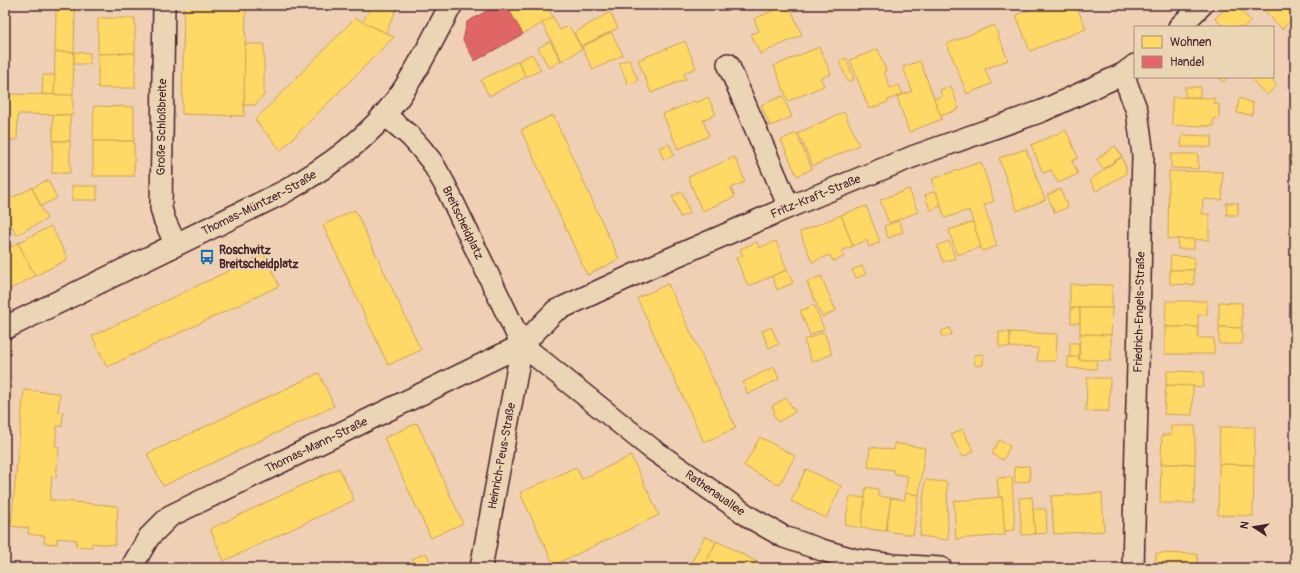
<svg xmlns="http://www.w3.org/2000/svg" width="1300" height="573" font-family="Pangolin,sans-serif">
  <rect width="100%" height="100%" fill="#f0d0b5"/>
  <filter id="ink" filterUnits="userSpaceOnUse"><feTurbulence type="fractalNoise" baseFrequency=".025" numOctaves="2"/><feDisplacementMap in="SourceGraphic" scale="8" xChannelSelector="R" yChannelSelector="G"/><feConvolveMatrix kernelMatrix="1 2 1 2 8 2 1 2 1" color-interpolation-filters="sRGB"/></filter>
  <g filter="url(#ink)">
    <g fill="#ffd966" stroke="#c9a154">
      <path d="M57 5H75V10L57 9Z"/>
      <path d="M184 5H246L244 116 182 114Z"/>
      <path d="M371 5H398L386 33 363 22Z"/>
      <path d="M506 5H546L553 17 523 34Z"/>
      <path d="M785 5H789L802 35 760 54 751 34 759 31 754 19Z"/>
      <path d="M826 5H842L843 7 829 12Z"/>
      <path d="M1042 5H1076L1086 29 1030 51 1016 15Z"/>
      <path d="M1229 5H1235L1251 21 1244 27H1224L1215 18Z"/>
      <path d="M1259 5H1295V16L1282 29Z"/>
      <path d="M56 9 75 10 74 52H55Z"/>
      <path d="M610 12 618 28 581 46 574 33Z"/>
      <path d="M553 17 560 30 569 26 582 49 562 61 542 23Z"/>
      <path d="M98 18H135V53L98 54Z"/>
      <path d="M355 18 394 37 281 150 255 120Z"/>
      <path d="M994 25 1008 60 985 69 991 84 967 94 947 44Z"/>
      <path d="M611 32 623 55 593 70 582 47Z"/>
      <path d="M550 41 561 61 549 68 538 48Z"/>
      <path d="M685 41 696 68 684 73 686 79 651 93 638 60Z"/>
      <path d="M245 44H264V95L255 105H244Z"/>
      <path d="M819 47 831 74 820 78 824 86 788 101 774 66Z"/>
      <path d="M878 49 886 71 884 72 890 88 899 85 903 94 888 100V102L869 109 850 60Z"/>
      <path d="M55 52H74L73 95H54Z"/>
      <path d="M74 52 90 53V64H74Z"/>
      <path d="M135 53V88H98V54Z"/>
      <path d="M532 54 541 70 526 77 518 61Z"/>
      <path d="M846 58 854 79 848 82 839 61Z"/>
      <path d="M629 59 638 81 628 84 619 63Z"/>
      <path d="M518 61 526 77 489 96 481 80Z"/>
      <path d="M920 61 942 119 909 132 897 97 912 91 903 67Z"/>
      <path d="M43 75H55L54 95 42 94Z"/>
      <path d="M1218 77H1228L1223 82Z"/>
      <path d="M1255 77H1269L1277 85 1267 95 1252 80Z"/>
      <path d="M951 86 959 109 941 116 934 99 942 96 940 90Z"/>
      <rect x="1185" y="87" width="15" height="10"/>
      <path d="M5 94 73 95V115L18 114 17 140H5Z"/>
      <path d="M783 96 792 117 770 126 761 105Z"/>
      <path d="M708 97 716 114 703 120 709 136 678 149 663 114 695 101 696 103Z"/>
      <path d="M1172 97 1214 98V104H1219V119L1214 118 1213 126 1172 125Z"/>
      <path d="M1239 98 1253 103 1252 115 1237 113Z"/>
      <path d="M94 106 134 107V141H93Z"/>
      <path d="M844 112 859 145 813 166 798 133Z"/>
      <rect x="53" y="115" width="17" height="26"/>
      <path d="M553 115 619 259 587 275 521 130Z"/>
      <path d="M1066 130 1078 158 1072 161 1078 174 1058 183 1051 170 1043 173 1031 145Z"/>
      <path d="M796 133 812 169 797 176 781 140Z"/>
      <path d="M1182 135 1212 136 1211 147H1181Z"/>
      <path d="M53 141H70V173H52Z"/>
      <rect x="93" y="141" width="41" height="35"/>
      <path d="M669 144 674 155 664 160 659 148Z"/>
      <path d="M1115 146 1122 156 1103 169 1097 159Z"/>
      <path d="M1026 149 1045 200 1017 211 999 158Z"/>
      <path d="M1171 154H1198V169L1171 168Z"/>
      <path d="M735 157 745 182 731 188 735 197 702 211 688 177Z"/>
      <path d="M1122 157 1126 168V174L1096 191 1090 180Z"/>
      <path d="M981 162 994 201 984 205 997 246 982 251 969 210 945 218 932 179Z"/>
      <path d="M1169 171 1223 172 1222 200 1203 199 1202 214H1209V240L1168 239Z"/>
      <path d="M48 180 57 198 41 206 32 188Z"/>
      <rect x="72" y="186" width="25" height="14"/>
      <path d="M32 188 47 219 16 235 5 213V201Z"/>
      <path d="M909 189 918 212 889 223 880 200Z"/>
      <path d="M1060 189 1068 207 1055 213 1047 195Z"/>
      <path d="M936 191 941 206 930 210 925 195Z"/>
      <path d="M682 192 690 213 680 217 672 196Z"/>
      <path d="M1226 203H1238V215H1227Z"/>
      <path d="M866 206 880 242 869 247 867 240 853 246 841 215Z"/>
      <path d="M355 210 421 350 388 365 323 225Z"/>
      <path d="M841 215 853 246 841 251 844 257 833 261 830 255 812 262 800 232Z"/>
      <path d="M899 221 903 232 888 238 884 226Z"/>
      <path d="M973 222 981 247 957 255 949 230Z"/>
      <path d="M51 226 68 259 35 276 18 243Z"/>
      <rect x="1178" y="239" width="16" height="10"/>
      <path d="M776 241 787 270 748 286 736 258 743 255 740 249 757 242 759 248Z"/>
      <path d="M949 241 955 258 943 262 937 246Z"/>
      <path d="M18 243 35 276 5 292V249Z"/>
      <path d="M264 254 279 286 107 367 92 336Z"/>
      <path d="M1171 256 1194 257V270H1170Z"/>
      <path d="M862 266 866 274 856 278 852 270Z"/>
      <path d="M787 270 793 283 777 290 772 276Z"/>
      <path d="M1170 270H1194V285L1170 284Z"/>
      <path d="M821 276 836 311 822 317 807 282Z"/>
      <path d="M668 284 736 428 704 442 637 298Z"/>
      <path d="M1070 284 1112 285V308H1070Z"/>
      <path d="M1166 301H1207V315H1198V327H1165Z"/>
      <path d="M1219 302 1242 303V328L1219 327Z"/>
      <path d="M814 305 824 329 810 335 800 311Z"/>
      <rect x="1071" y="308" width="9" height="15"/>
      <path d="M1080 308H1112L1111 335 1080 334Z"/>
      <path d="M771 327 779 344 769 348 762 331Z"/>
      <path d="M1165 327H1198V338H1214V354H1165Z"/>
      <path d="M1219 327 1242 328V344H1219Z"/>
      <path d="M949 328 952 334 943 338 941 332Z"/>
      <path d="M824 332 832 354 812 362 804 340Z"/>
      <rect x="999" y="332" width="11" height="15"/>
      <path d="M1010 332 1057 334 1056 361H1037L1038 348 1010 347Z"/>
      <path d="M1080 334 1111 335V361L1079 360Z"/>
      <rect x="1070" y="343" width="9" height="14"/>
      <path d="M983 354V365L975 366 974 355Z"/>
      <path d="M1068 357H1079V360H1097L1096 369 1068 368Z"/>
      <path d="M774 367 779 379 748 394 743 382Z"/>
      <path d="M1167 371 1204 372 1203 387 1166 385Z"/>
      <path d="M319 373 334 406 163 486 147 454Z"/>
      <path d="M1087 378H1110L1109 411H1086Z"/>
      <path d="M1166 385 1193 386 1192 415 1164 414Z"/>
      <path d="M24 390 60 393 58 412H63L62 426H57L55 446 59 447 56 477 52 476 50 500 118 506 115 545 92 543V547L76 546 77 540 57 538V544L44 543 45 536 28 534 29 528 11 526Z"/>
      <path d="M786 398 795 412 778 422 773 413 775 412 772 406Z"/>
      <path d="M417 423 463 523 431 538 384 438Z"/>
      <path d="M1171 426H1195V464H1161L1162 435H1171Z"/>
      <path d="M1220 427H1255L1254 465 1219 464Z"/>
      <path d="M962 429 974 451 963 457 951 435Z"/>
      <path d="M760 437 795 456 779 485 744 466Z"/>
      <path d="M999 440 1010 446 1003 460 992 454Z"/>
      <path d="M894 443 925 448 919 495 905 493 908 476 895 474 894 470 868 467 870 447 894 450Z"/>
      <rect x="1290" y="453" width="5" height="10"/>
      <path d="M631 456 659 515 554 565 520 493 576 467 582 479Z"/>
      <path d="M1161 464H1195L1194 503H1160Z"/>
      <path d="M1219 464 1254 465 1253 516 1218 515Z"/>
      <path d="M1029 466 1030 481 1015 483 1014 467Z"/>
      <path d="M339 468 354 500 224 561 210 529Z"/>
      <path d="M806 469 841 486 826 518 791 501Z"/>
      <path d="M1012 477 1015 530 1004 531 1002 497H999L997 478Z"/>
      <path d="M925 480 947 482 948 540 920 536Z"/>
      <path d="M866 487 878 489V496L891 498 886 531 861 528Z"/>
      <path d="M905 493 919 495 913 535 886 531 891 498 905 500Z"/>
      <path d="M1102 493 1104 531 1054 534 1051 496Z"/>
      <path d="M850 496 865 498 861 528 845 525Z"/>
      <path d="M1002 497 1005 535 956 539 954 501Z"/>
      <path d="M1032 497 1035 534 1022 535 1019 498Z"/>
      <path d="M1033 509H1046L1047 533 1035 534Z"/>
      <path d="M705 536 716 542 703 568H694L695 566 691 563Z"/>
      <path d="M717 541 761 564 760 568H703Z"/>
      <path d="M426 553 431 563 419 568H416L412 559Z"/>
      <path d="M1156 553 1197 554V568H1156Z"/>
      <path d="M352 563 354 568H343V567Z"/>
    </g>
    <path fill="#e06666" stroke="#b35154" d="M497 5H506L523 34 475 61 463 40 467 22Z"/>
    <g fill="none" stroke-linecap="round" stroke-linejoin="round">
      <defs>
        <g id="minor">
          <path d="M164 5 161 208 164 219 176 245"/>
          <path d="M1179 27 1202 5"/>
          <path d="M728 64 789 207"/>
          <path id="s1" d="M385 115 410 136 420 147 432 162 445 185 522 345 652 449 751 518 784 537 822 550 857 560 893 565 941 568"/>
          <path id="s2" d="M131 568 149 537 170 516 522 345 555 311 653 266 789 207 912 157 1042 111 1123 74"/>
          <path id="s3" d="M481 568 522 345"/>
          <path id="s4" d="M1133 568 1143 155 1137 111 1123 74 1135 65"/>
        </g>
        <g id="secondary">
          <path id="s5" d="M5 328 284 192C328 167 368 139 398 98 419 69 434 36 451 5"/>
        </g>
      </defs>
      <use href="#minor" stroke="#4a1f2b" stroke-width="24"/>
      <use href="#secondary" stroke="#4a1f2b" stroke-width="25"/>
      <use href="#minor" stroke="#ead5b4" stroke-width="21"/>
      <use href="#secondary" stroke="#ead5b4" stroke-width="22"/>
    </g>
  </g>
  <defs>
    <symbol id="bus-bare" viewBox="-9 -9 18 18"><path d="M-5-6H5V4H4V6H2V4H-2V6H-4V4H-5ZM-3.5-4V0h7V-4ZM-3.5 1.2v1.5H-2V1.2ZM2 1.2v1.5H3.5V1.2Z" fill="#1f6fb2" stroke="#ead5b4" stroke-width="2.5" paint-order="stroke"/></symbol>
  </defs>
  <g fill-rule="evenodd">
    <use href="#bus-bare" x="196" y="246" width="22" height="22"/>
  </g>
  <g text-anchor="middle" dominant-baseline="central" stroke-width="4" stroke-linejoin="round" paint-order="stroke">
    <g font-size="12" fill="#4a1f2b" stroke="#ead5b4">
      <text transform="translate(162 127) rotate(-89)">Große Schloßbreite</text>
      <text stroke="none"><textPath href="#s2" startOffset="789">Fritz-Kraft-Straße</textPath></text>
      <text stroke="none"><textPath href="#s5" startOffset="283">Thomas-Müntzer-Straße</textPath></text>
      <text stroke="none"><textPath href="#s1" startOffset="135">Breitscheidplatz</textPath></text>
      <text stroke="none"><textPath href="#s4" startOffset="256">Friedrich-Engels-Straße</textPath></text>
      <text stroke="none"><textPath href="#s2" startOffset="228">Thomas-Mann-Straße</textPath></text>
      <text stroke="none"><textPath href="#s3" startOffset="114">Heinrich-Peus-Straße</textPath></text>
      <text stroke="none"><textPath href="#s1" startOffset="514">Rathenauallee</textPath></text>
    </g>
    <g font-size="12" font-weight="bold" fill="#4a1f2b" stroke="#ead5b4" text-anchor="start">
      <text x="219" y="250">Roschwitz<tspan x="219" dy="14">Breitscheidplatz</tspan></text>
    </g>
  </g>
  <rect width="1300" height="573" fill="none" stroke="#ead5b4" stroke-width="20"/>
  <rect x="10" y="10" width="1280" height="553" fill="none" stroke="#4a1f2b" stroke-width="1.5" filter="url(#ink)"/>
  <rect x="1134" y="26" width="140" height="52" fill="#ead5b4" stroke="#aa8c7d"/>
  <rect x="1142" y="36" width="20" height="12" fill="#ffd966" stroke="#aa8c7d"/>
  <text x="1170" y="46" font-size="12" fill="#4a1f2b">Wohnen</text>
  <rect x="1142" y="56" width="20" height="12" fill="#e06666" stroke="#aa8c7d"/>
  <text x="1170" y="66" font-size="12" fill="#4a1f2b">Handel</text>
  <g transform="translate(1254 527) rotate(282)" stroke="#ead5b4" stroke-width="3" paint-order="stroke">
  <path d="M0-3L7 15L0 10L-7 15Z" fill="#4a1f2b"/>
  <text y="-6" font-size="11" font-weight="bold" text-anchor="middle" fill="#4a1f2b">N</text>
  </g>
</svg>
